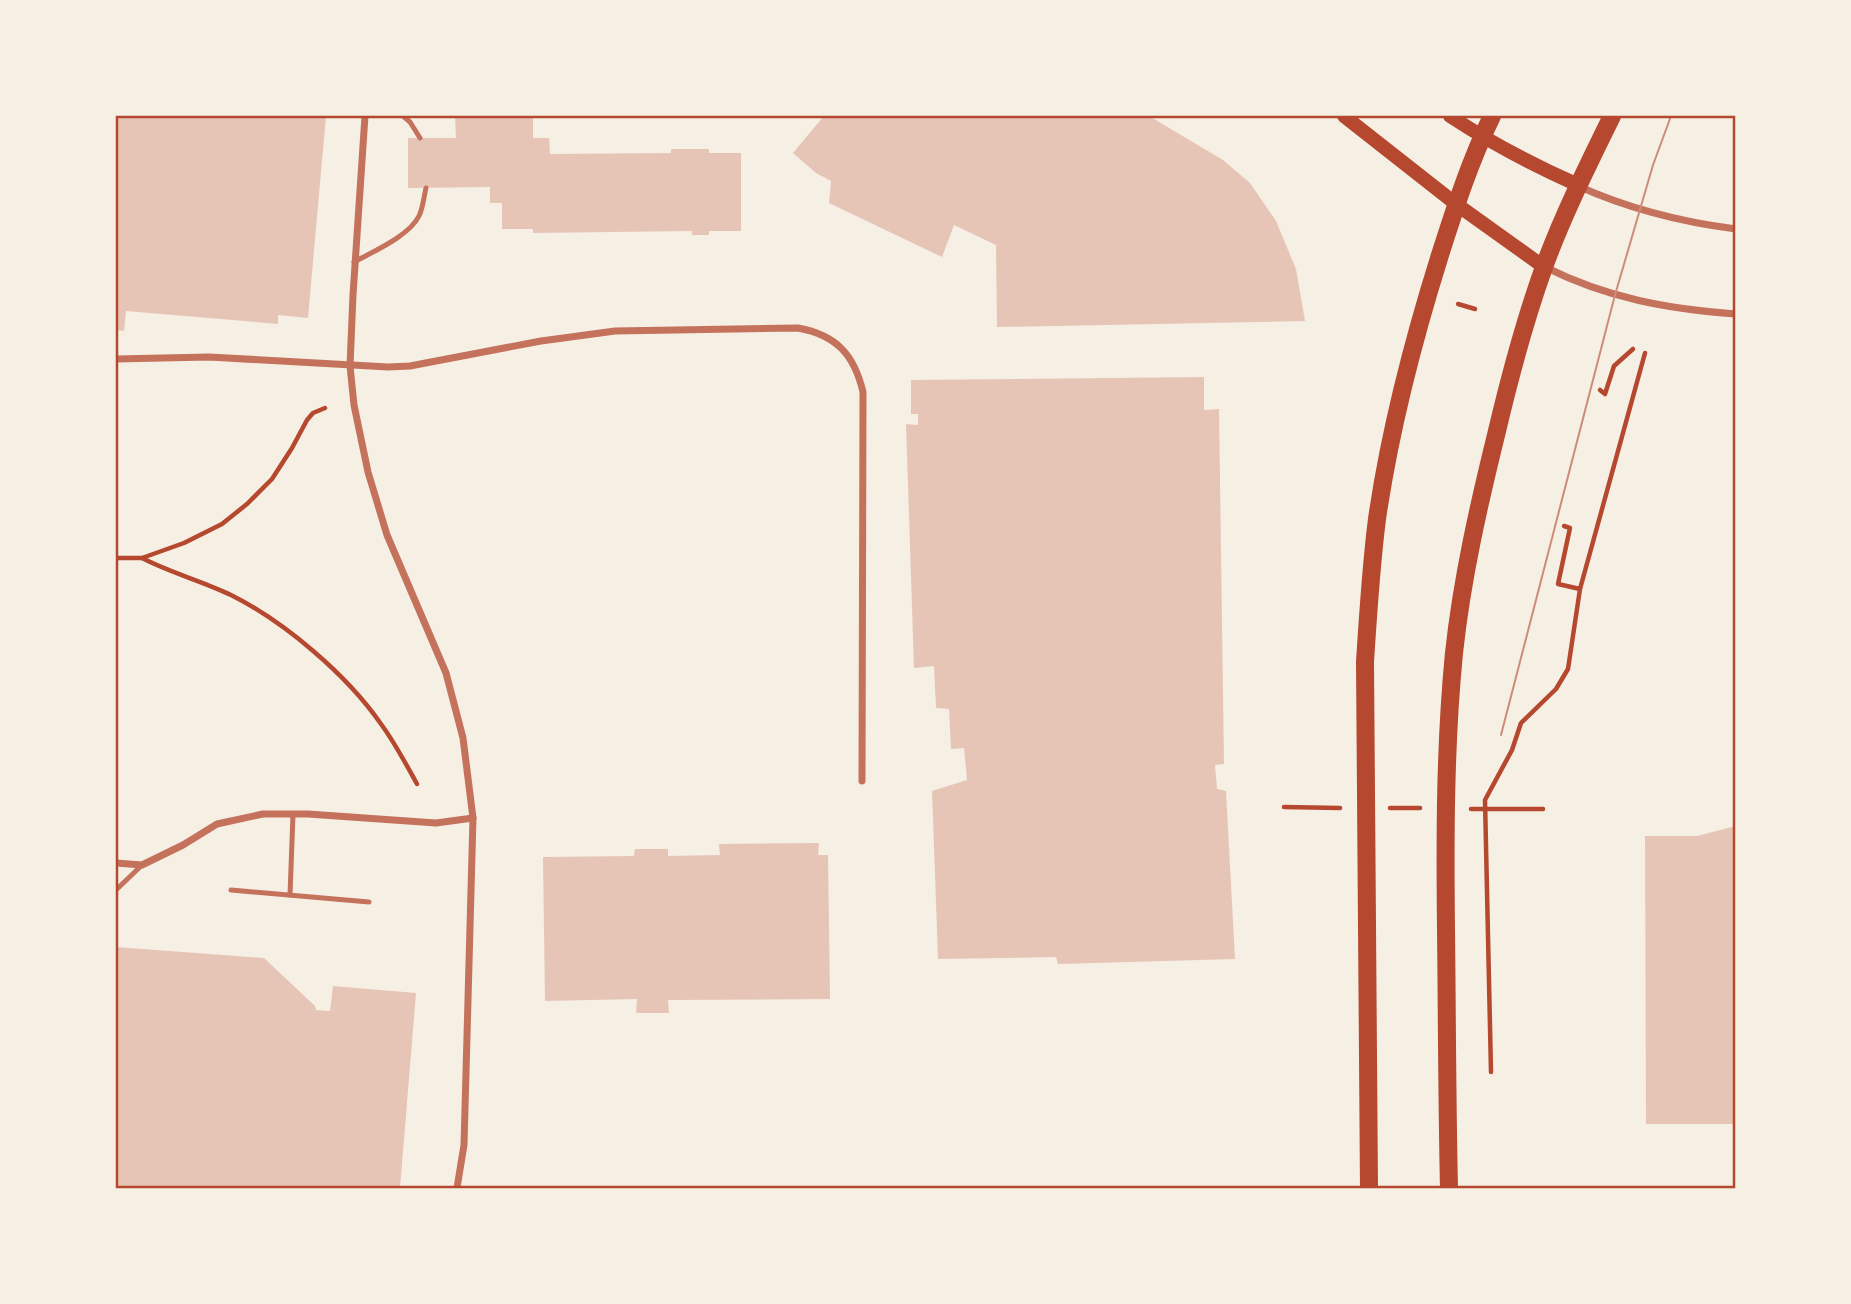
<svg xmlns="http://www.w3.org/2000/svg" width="1851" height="1304" font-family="'Titillium Web',sans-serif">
  <rect width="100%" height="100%" fill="#f6efe4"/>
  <g fill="#e6c5b7">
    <path d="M116 116H326L308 318 278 315V324L126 311 124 331 116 330Z"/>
    <path d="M455 116H533V138H549L550 154 671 153V149H709V153H741V231H709V235H692V231L533 233V229H502V203H490V187L408 188V138H456Z"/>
    <path d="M822 116H1149L1223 160 1250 183 1276 221 1296 269 1305 321 997 327 996 245 954 225 942 257 829 203 831 181 816 173 793 153 823 117Z"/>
    <path d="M1204 377V410L1219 409 1224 764 1215 765 1217 789 1226 791 1235 959 1058 964 1056 957 938 959 932 791 967 780 964 748 951 749 949 709 936 708 934 666 914 668 906 424 918 425V414H911V380Z"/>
    <path d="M1736 826V1124H1646L1645 836H1697Z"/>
    <path d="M819 843 818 855H828L830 999 668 1000 669 1013H636L637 999 545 1001 543 857 634 856 635 849H668V856L720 855 719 844Z"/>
    <path d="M116 947 264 958 315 1006 316 1010 330 1011 333 986 416 993 400 1188H116Z"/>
  </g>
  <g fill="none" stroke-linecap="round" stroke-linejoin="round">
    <g stroke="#b5482f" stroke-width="4.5">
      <path d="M1458 304 1475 309"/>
      <path d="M1600 390 1605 394 1614 366 1633 349"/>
      <path d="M1564 526 1570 528 1558 584 1580 589"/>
      <path d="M116 558H142L184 543 222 524 247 504 272 479 292 448 307 420 313 413 325 408"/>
      <path d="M142 558C171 573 202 581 231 595 285 622 347 675 381 724 395 743 406 764 417 784"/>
      <path d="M1284 807 1340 808"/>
      <path d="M1390 808H1420"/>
      <path d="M1471 809H1543"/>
      <path d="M1491 1072 1485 800 1512 750 1521 723 1556 689 1568 669 1580 589 1645 353"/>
    </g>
    <g stroke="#c5725c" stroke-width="5">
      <path d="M403 116 410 122 420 138"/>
      <path d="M354 262C374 251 409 236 419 216 423 208 424 196 426 188"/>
      <path d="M116 890 142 865"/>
      <path d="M231 890 369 902"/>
      <path d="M290 895 293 814"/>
    </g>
    <g stroke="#c5725c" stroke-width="7">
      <path d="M365 116 353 295 350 366 354 405 368 472 387 535 446 673 463 738 473 818 464 1145 457 1188"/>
      <path d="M1578 186C1629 209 1681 222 1736 229"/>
      <path d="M1545 267C1607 298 1667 309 1736 314"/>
      <path d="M116 359 209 357 388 367 410 366 541 341 615 331 798 328C836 335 854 354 863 392L862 781"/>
      <path d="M116 863 142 865 183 845 217 824 263 814H308L436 823 473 818"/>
    </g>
    <g stroke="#b5482f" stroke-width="14">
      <path d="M1344 116 1456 204 1544 267"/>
      <path d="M1450 116C1491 143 1533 165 1578 185"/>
    </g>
    <g stroke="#b5482f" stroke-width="18">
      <path d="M1369 1188 1365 662C1368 614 1371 566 1377 519 1390 429 1413 341 1440 255 1455 208 1470 161 1492 116"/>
      <path d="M1449 1188C1447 1102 1447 1016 1446 929 1445 837 1445 745 1454 653 1462 578 1479 504 1497 431 1510 376 1525 320 1544 267 1563 215 1588 165 1612 116"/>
    </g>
    <path stroke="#cf8b77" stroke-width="2" d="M1501 735 1615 295 1653 165 1671 116"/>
  </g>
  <rect width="1851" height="1304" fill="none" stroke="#f6efe4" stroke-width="234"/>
  <rect x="117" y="117" width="1617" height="1070" fill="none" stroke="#b5482f" stroke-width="2.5"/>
</svg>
